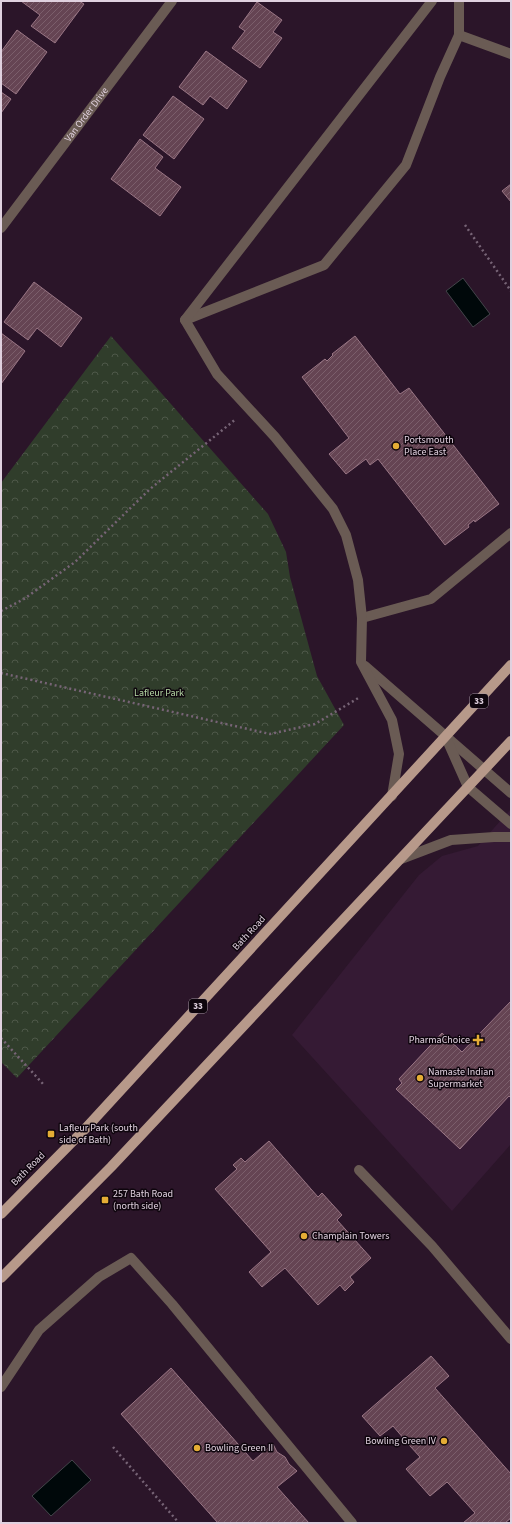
<svg xmlns="http://www.w3.org/2000/svg" width="512" height="1524" font-family="'Source Sans 3',sans-serif">
  <defs>
    <pattern id="park-crowns" width="20" height="18" patternUnits="userSpaceOnUse"><rect width="20" height="18" fill="#303d2b"/><path d="M2 6a3 3 0 1 1 6 0M12 15a3 3 0 1 1 6 0" fill="none" stroke="#4e5849"/></pattern>
    <pattern id="building-hatch" width="6" height="6" patternUnits="userSpaceOnUse"><rect width="6" height="6" fill="#654453"/><path d="M-1 1l2-2M0 6l6-6M5 7l2-2" fill="none" stroke="#7b5e6b"/></pattern>
  </defs>
  <rect width="100%" height="100%" fill="#2b1529"/>
  <path fill="#351a34" d="M511 809V1144L452 1211 292 1035 419 875 442 856 478 846Z"/>
  <path fill="url(#park-crowns)" d="M111 336 268 514 286 552 290 577 317 676 344 725 17 1078 1 1062V483Z"/>
  <g fill="#00080a" stroke="#43444a">
    <path d="M463 278 490 314 473 327 446 291Z"/>
    <path d="M72 1460 91 1480 51 1516 32 1496Z"/>
  </g>
  <g fill="url(#building-hatch)" stroke="#9a7685">
    <path d="M21 1H79L84 4 55 43 31 26 40 15Z"/>
    <path d="M257 2 282 20 273 32 282 38 260 68 232 48 245 31 239 27Z"/>
    <path d="M17 30 47 52 16 94 1 83V52Z"/>
    <path d="M206 51 247 81 227 109 210 96 203 105 179 87Z"/>
    <path d="M1 92 11 99 1 113Z"/>
    <path d="M173 96 204 119 174 159 143 135Z"/>
    <path d="M140 139 163 157 155 168 181 187 160 216 111 179Z"/>
    <path d="M511 184V202L502 191Z"/>
    <path d="M34 282 82 318 61 347 37 328 28 340 4 322Z"/>
    <path d="M1 333 25 351 1 384Z"/>
    <path d="M355 336 400 394 409 388 499 504 475 522 474 520 468 525 469 527 445 545 378 459 370 465 366 459 346 474 329 454 349 438 302 377 325 359 327 361 333 355 332 354Z"/>
    <path d="M511 1001V1098L509 1096 460 1149 396 1089 402 1083 399 1079 442 1033 462 1052Z"/>
    <path d="M269 1141 318 1197 322 1193 342 1215 337 1220 371 1258 350 1277 354 1282 345 1291 340 1285 318 1305 285 1268 262 1287 249 1272 271 1252 215 1189 237 1169 233 1165 241 1158 245 1162Z"/>
    <path d="M431 1356 449 1376 435 1388 511 1474V1518L505 1523H463L475 1513 449 1484 447 1482 430 1496 406 1469 420 1457 410 1446 393 1426 380 1436 362 1416Z"/>
    <path d="M171 1368 253 1461 273 1444 277 1452 285 1457 289 1464 297 1471 277 1487 309 1523H218L121 1414Z"/>
  </g>
  <g fill="none" stroke-linecap="round" stroke-linejoin="round">
    <g stroke="#776476" stroke-width="2.5" stroke-dasharray="2 3" stroke-linecap="butt">
      <path d="M465 225 511 291"/>
      <path d="M1 611 24 599 75 562 150 489 236 419"/>
      <path d="M1 673 270 734 315 724 360 697"/>
      <path d="M1 1038 44 1085"/>
      <path d="M113 1447 179 1523"/>
    </g>
    <g stroke="#6a5b54" stroke-width="10">
      <path d="M459 35 511 54"/>
      <path d="M185 320 324 265 406 165 440 77 459 35V1"/>
      <path d="M362 618 431 599 511 533"/>
      <path d="M365 666 511 793"/>
      <path d="M447 740 468 787 511 824"/>
      <path d="M392 796 399 754 392 720 361 662 362 618 358 580 346 535 333 509 275 437 217 374 185 320 432 1"/>
      <path d="M401 859 451 840 494 837H511"/>
      <path d="M359 1170 432 1246 511 1339"/>
      <path d="M1 1387 39 1330 99 1277 131 1258 172 1304 352 1523"/>
    </g>
    <path stroke="#6a5b54" stroke-width="10" id="s1" d="M1 228 172 1"/>
    <g stroke="#b7998a" stroke-width="10">
      <path d="M1 1214 86 1128 511 665"/>
      <path d="M1 1278 111 1167 511 741"/>
    </g>
  </g>
  <g fill="#e5ad35" stroke="#0e050d" stroke-width="1.5">
    <circle cx="396" cy="446" r="4"/>
    <path d="M476 1034h4v4h4v4h-4v4h-4v-4h-4v-4h4z"/>
    <circle cx="420" cy="1078" r="4"/>
    <rect x="47" y="1130" width="8" height="8" rx="2"/>
    <rect x="101" y="1196" width="8" height="8" rx="2"/>
    <circle cx="304" cy="1236" r="4"/>
    <circle cx="444" cy="1441" r="4"/>
    <circle cx="197" cy="1448" r="4"/>
  </g>
  <g text-anchor="middle" dominant-baseline="central" stroke-width="3" stroke-linejoin="round" paint-order="stroke">
    <g fill="#0e050d" stroke="#a194a0" stroke-width="1">
      <rect x="470" y="694" width="18" height="14" rx="3"/>
      <rect x="189" y="999" width="18" height="14" rx="3"/>
    </g>
    <g font-size="9" font-weight="bold" fill="#e0d1df">
      <text x="479" y="701">33</text>
      <text x="198" y="1006">33</text>
    </g>
    <g font-size="10" fill="#e0d1df" stroke="#0e050d">
      <text stroke="none"><textPath href="#s1" startOffset="142">Van Order Drive</textPath></text>
      <text transform="translate(249 933) rotate(-47)">Bath Road</text>
      <text transform="translate(28 1169) rotate(-45)">Bath Road</text>
    </g>
    <g font-size="10" fill="#e0d1df" stroke="#0e050d" text-anchor="start">
      <text x="404" y="440">Portsmouth<tspan x="404" dy="12">Place East</tspan></text>
      <text x="470" y="1040" text-anchor="end">PharmaChoice</text>
      <text x="428" y="1072">Namaste Indian<tspan x="428" dy="12">Supermarket</tspan></text>
      <text x="59" y="1128">Lafleur Park (south<tspan x="59" dy="12">side of Bath)</tspan></text>
      <text x="113" y="1194">257 Bath Road<tspan x="113" dy="12">(north side)</tspan></text>
      <text x="312" y="1236">Champlain Towers</text>
      <text x="436" y="1441" text-anchor="end">Bowling Green IV</text>
      <text x="205" y="1448">Bowling Green II</text>
    </g>
    <g font-size="10" fill="#b6daa6" stroke="#0e050d">
      <text x="159" y="693">Lafleur Park</text>
    </g>
  </g>
  <rect width="512" height="1524" fill="none" stroke="#e0d1df" stroke-width="4"/>
</svg>
